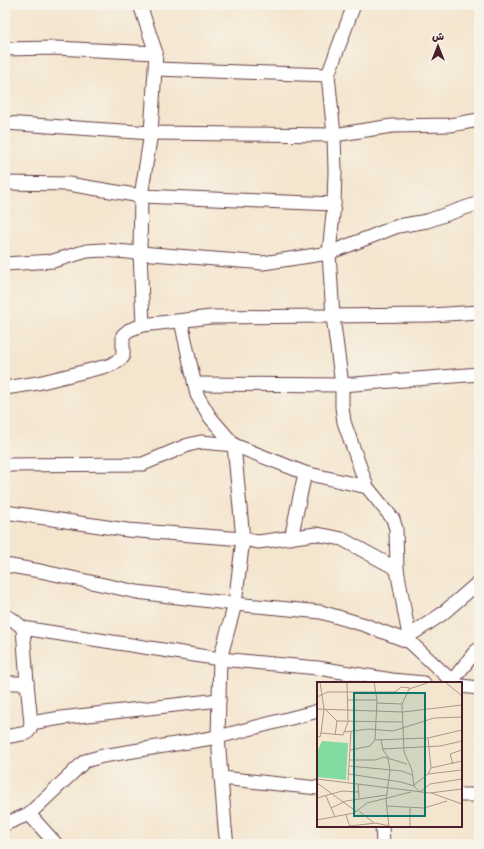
<svg xmlns="http://www.w3.org/2000/svg" width="484" height="849" font-family="'Architects Daughter','Playpen Sans Arabic',sans-serif">
  <rect width="100%" height="100%" fill="#f7f3e8"/>
  <filter id="ink" filterUnits="userSpaceOnUse"><feTurbulence type="fractalNoise" baseFrequency=".025" numOctaves="2"/><feDisplacementMap in="SourceGraphic" scale="8" xChannelSelector="R" yChannelSelector="G"/><feConvolveMatrix kernelMatrix="1 2 1 2 8 2 1 2 1" color-interpolation-filters="sRGB"/></filter>
  <filter id="wash" filterUnits="userSpaceOnUse"><feTurbulence type="fractalNoise" baseFrequency=".012" numOctaves="4" result="noise"/><feDisplacementMap in="SourceGraphic" scale="16" xChannelSelector="R" yChannelSelector="G"/><feGaussianBlur stdDeviation="0.9" result="paint"/><feColorMatrix in="noise" values="0 0 0 0 0 0 0 0 0 0 0 0 0 0 0 0 0 1.4 0 .05"/><feComposite in="paint" operator="in"/></filter>
  <g filter="url(#wash)">
    <rect width="100%" height="100%" fill="#f4e5ce"/>
  </g>
  <g filter="url(#ink)">
    <g fill="none" stroke-linecap="round" stroke-linejoin="round">
      <defs>
        <g id="street">
          <path d="M140 5 156 53 151 133 141 196 140 252 143 325"/>
          <path d="M354 5 328 75 334 135 335 171 334 204 329 253 333 317 342 385V407L344 422 367 487 393 519 396 529 397 569 410 642"/>
          <path d="M5 49 55 48 156 53"/>
          <path d="M156 69 328 75"/>
          <path d="M5 123 151 133 334 135 392 126 450 125 479 120"/>
          <path d="M5 183 68 184 141 196 334 204"/>
          <path d="M5 264 53 261 87 251 103 250 263 263 329 253 398 226 427 221 479 203"/>
          <path d="M181 321 197 395 210 417 234 445 243 539 235 604 220 659 218 737 225 828 227 844"/>
          <path d="M195 384 342 385 479 374"/>
          <path d="M5 388 38 383 111 365 123 357V335L129 330 143 325 211 317 431 315 479 312"/>
          <path d="M5 465 143 464 188 445 201 442 234 445 305 473 367 487"/>
          <path d="M5 512 127 530 243 539 258 542 316 534 327 536 342 539 397 569"/>
          <path d="M291 538 305 473"/>
          <path d="M5 565 40 571 137 592 235 604 321 612 365 625 410 642 454 683"/>
          <path d="M5 616 12 619 23 628 220 659 318 668 392 680 424 683"/>
          <path d="M409 636 442 614 479 582"/>
          <path d="M452 681 475 652 479 649"/>
          <path d="M5 683H27"/>
          <path d="M461 686 479 688"/>
          <path d="M31 723 61 718 219 700"/>
          <path d="M5 737 27 733 30 729 31 723 27 683 23 628"/>
          <path d="M221 778 318 788"/>
          <path d="M461 795H479"/>
          <path d="M29 814 56 844"/>
          <path d="M5 824 29 814 85 761 103 756 218 737 318 711"/>
          <path d="M382 826 383 844"/>
        </g>
      </defs>
      <use href="#street" stroke="#643d43" stroke-width="15"/>
      <use href="#street" stroke="#fff" stroke-width="13"/>
    </g>
  </g>
  <g transform="translate(317 682)">
    <rect width="145" height="145" fill="#f4e5ce"/>
    <path d="M5 59 31 61 29 98 0 95V70Z" fill="#82dba0"/>
    <path fill="none" stroke="#b0968d" stroke-width="1" d="M128 0 145 14M0 15 11 10H78L84 5 93 6M30 18H60M60 21 85 22M0 27 86 30 145 23M8 27 20 39 86 40M27 50 52 47 76 49 117 36 145 35M4 51 26 53 31 40 30 0M18 53 20 39M0 54 3 55 4 51 7 27 3 0M64 57 66 68 71 75 73 89 69 118 72 145M58 58 111 56 145 48M66 67 123 64 145 59M33 68 53 64 58 58 60 18 57 0M32 78H58L67 75 90 82M136 82 133 72 145 68M32 84 85 89 95 93M114 86 145 79M32 92 84 100 97 104 103 110M111 92 145 88M0 97 113 111 145 107M31 99 34 49M0 101 40 130M41 102 42 116M97 103 111 92 114 86 111 56M97 104 95 88 87 70 85 22 92 7 113 0M103 110 113 102 145 97M114 111 145 122M9 114 18 135M0 116 25 109 41 110M69 124 107 126 130 119M14 126 29 119 69 113M93 126V145M42 129 57 141M29 133 33 145M0 138 37 131 50 121 94 110M33 144 59 141 72 144"/>
    <path fill="#0f766e" fill-opacity="0.15" stroke="#0f766e" stroke-width="2" d="M37 11H108V134H37Z"/>
    <rect width="145" height="145" fill="none" stroke="#4a1f2b" stroke-width="2"/>
  </g>
  <rect width="484" height="849" fill="none" stroke="#f7f3e8" stroke-width="20"/>
  <g transform="translate(438 46)" stroke="#f7f3e8" stroke-width="3" paint-order="stroke">
  <path d="M0-3L7 15L0 10L-7 15Z" fill="#4a1f2b"/>
  <text y="-6" font-size="11" font-weight="bold" text-anchor="middle" fill="#4a1f2b">ش</text>
  </g>
</svg>
